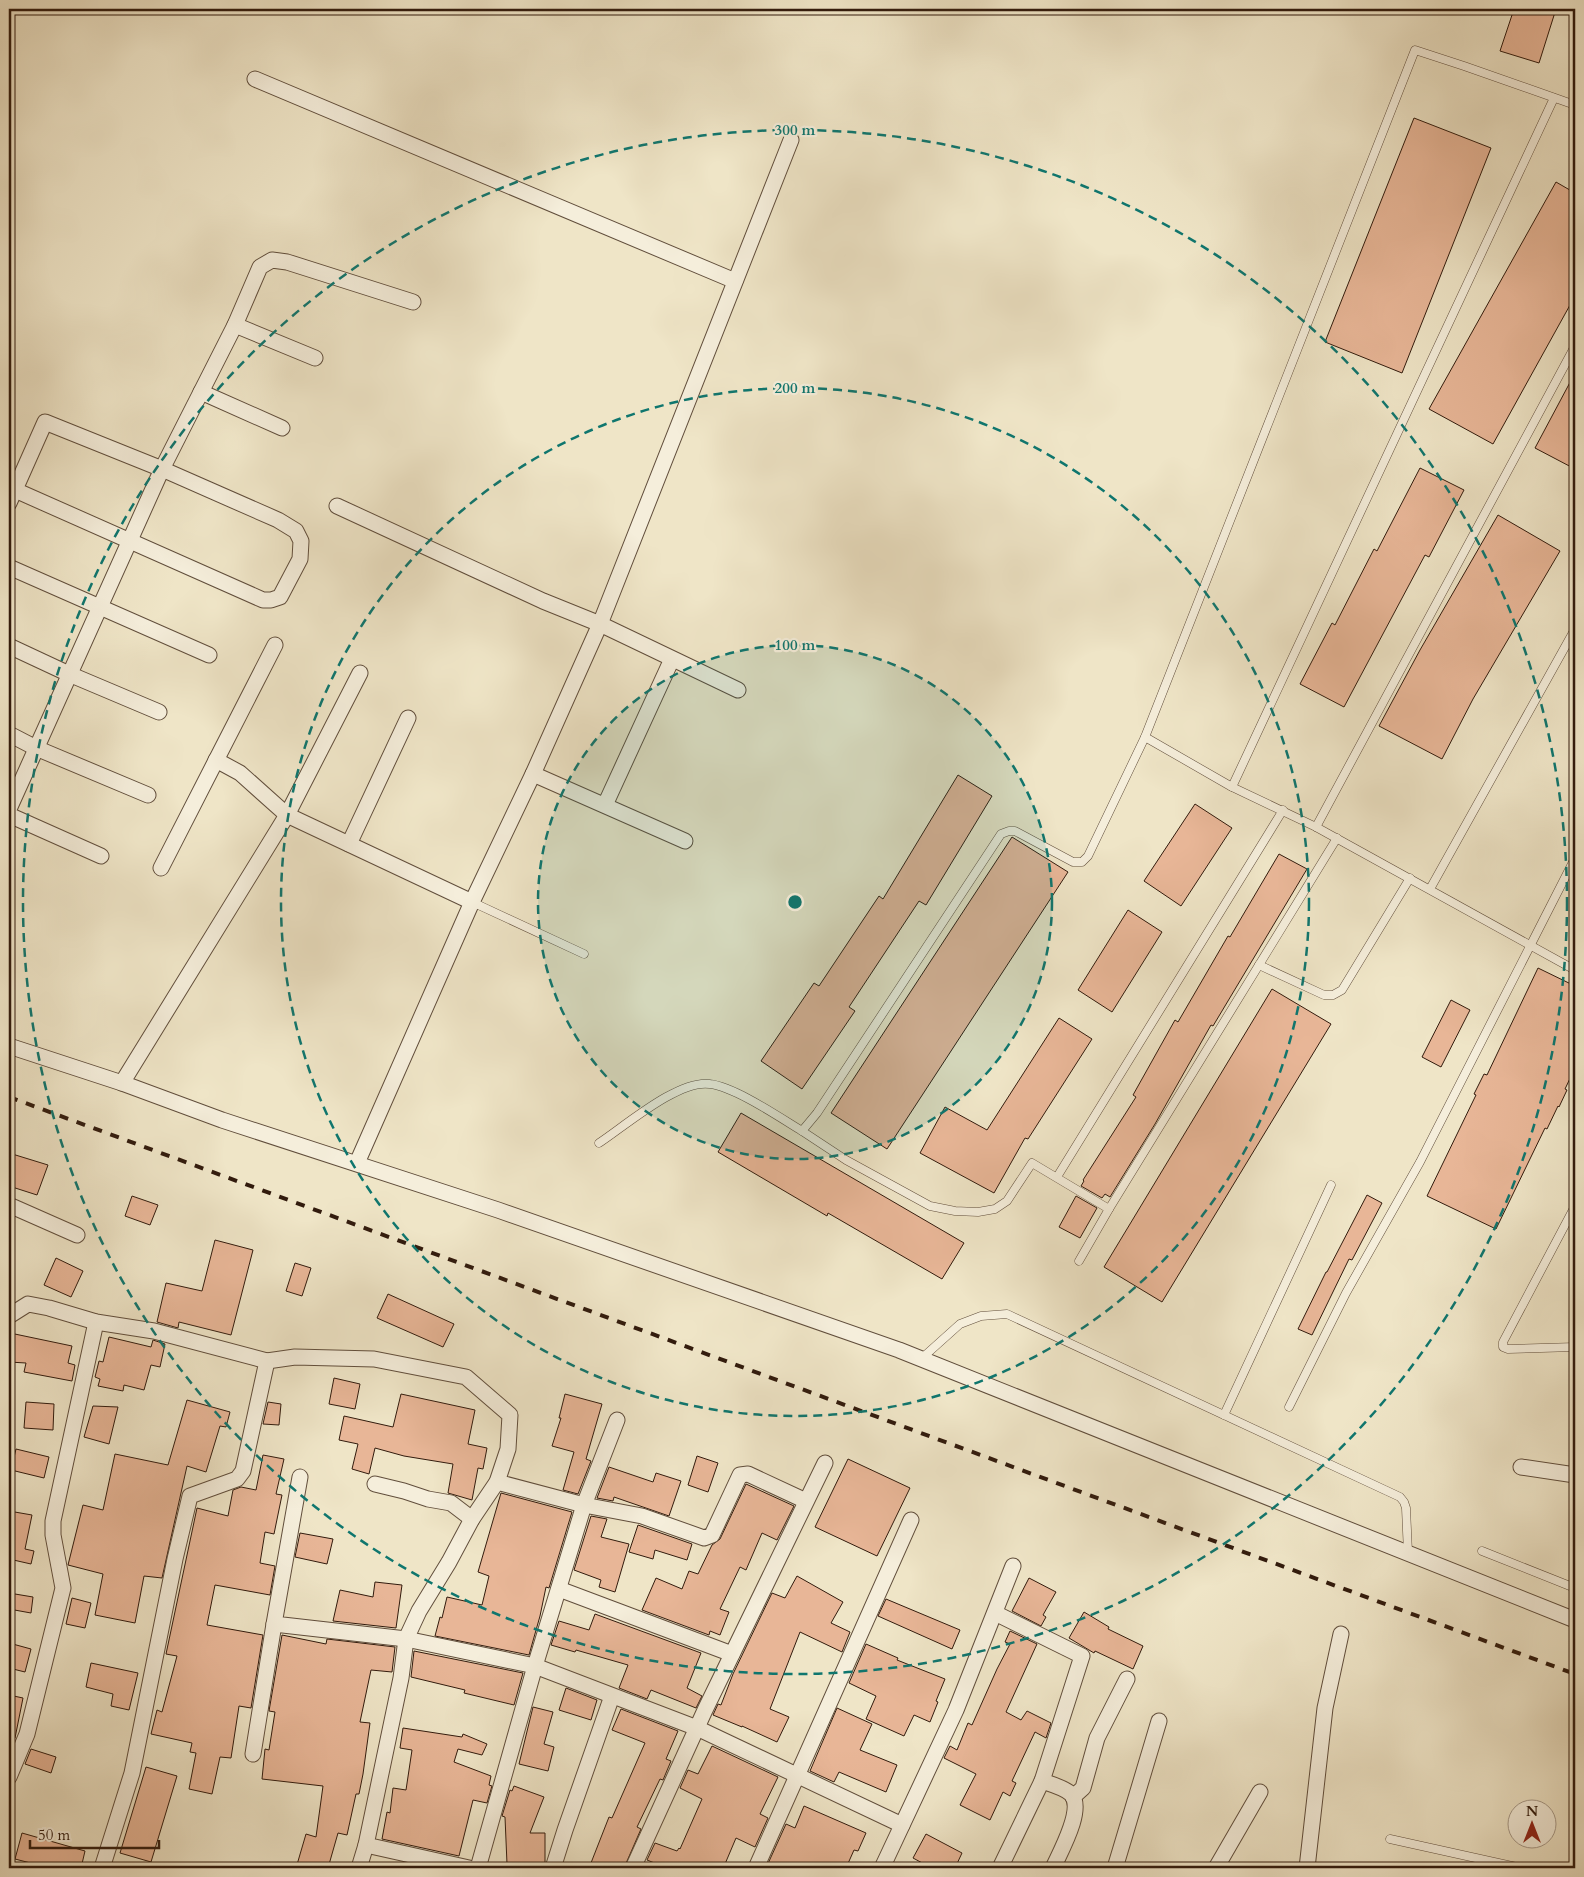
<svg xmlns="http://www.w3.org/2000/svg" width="1584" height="1877" font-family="Cardo,serif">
  <rect width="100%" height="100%" fill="#efe5c7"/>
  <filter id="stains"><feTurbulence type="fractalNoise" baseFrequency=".004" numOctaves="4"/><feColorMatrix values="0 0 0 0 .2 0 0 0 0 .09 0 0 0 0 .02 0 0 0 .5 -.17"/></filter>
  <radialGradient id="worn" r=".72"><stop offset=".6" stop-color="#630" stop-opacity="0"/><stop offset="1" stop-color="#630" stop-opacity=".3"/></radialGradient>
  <g fill="#e8b697" stroke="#321b0d">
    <path d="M1514 9H1556L1539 63 1500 51Z"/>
    <path d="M1414 118 1491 148 1402 373 1325 342Z"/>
    <path d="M1556 182 1575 193V296L1493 444 1429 409Z"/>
    <path d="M1575 373V469L1535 448Z"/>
    <path d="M1420 468 1464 490 1429 557 1425 555 1344 707 1300 684 1332 623 1335 625 1374 549 1377 551Z"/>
    <path d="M1498 515 1560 551 1473 699 1442 759 1379 726 1420 650Z"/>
    <path d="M958 775 992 796 926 905 919 901 849 1007 855 1011 802 1089 761 1061 814 983 819 986 879 896 883 899Z"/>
    <path d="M1195 804 1232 828 1181 906 1144 881Z"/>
    <path d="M1012 837 1068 872 887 1149 831 1113Z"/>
    <path d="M1279 854 1307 869 1213 1026 1211 1025 1155 1124 1110 1197 1105 1194 1102 1198 1081 1186 1084 1181 1083 1180 1136 1097 1133 1095 1175 1020 1178 1022 1228 936 1230 937Z"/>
    <path d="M1128 910 1162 932 1112 1012 1078 990Z"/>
    <path d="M1538 968 1575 986V1068L1565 1089 1567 1090 1559 1107 1558 1106 1547 1129 1545 1128 1496 1229 1427 1196 1476 1095 1474 1094 1484 1074 1487 1075Z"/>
    <path d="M1272 989 1331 1024 1162 1302 1104 1267Z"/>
    <path d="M1451 1000 1470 1010 1441 1067 1422 1057Z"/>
    <path d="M1059 1018 1092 1039 1028 1139 1025 1138 994 1193 920 1153 945 1107 987 1130Z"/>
    <path d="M741 1113 964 1243 942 1279 828 1213 827 1216 718 1152Z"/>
    <path d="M9 1153 48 1165 37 1195 9 1186Z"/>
    <path d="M1367 1195 1382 1203 1352 1260 1349 1259 1312 1335 1298 1329 1326 1272H1327Z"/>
    <path d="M132 1196 158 1205 150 1225 125 1216Z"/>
    <path d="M1076 1196 1097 1208 1080 1238 1059 1227Z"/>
    <path d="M215 1240 253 1250 231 1335 179 1322 178 1328 157 1322 166 1283 202 1291Z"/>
    <path d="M56 1258 83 1271 71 1297 44 1285Z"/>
    <path d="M295 1263 311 1268 302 1296 286 1291Z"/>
    <path d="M388 1294 454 1324 443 1347 377 1318Z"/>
    <path d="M10 1333 72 1346 68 1363 75 1365 72 1381 24 1372 26 1363 9 1362Z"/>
    <path d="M109 1337 151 1347 153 1340 165 1344 160 1367 151 1365 144 1390 124 1385 123 1391 98 1386 100 1379 95 1377 99 1361 103 1362Z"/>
    <path d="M334 1378 360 1384 355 1409 329 1404Z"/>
    <path d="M401 1394 475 1410 468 1444 487 1448 483 1469 478 1468 472 1500 448 1493 453 1464 404 1456 375 1448 369 1474 352 1469 358 1444 339 1440 344 1416 393 1427Z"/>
    <path d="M565 1394 602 1404 586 1459 591 1461 578 1494 563 1490 574 1452 552 1446 561 1418H559Z"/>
    <path d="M187 1400 230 1412 226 1427 220 1426 206 1472 187 1466 162 1578 144 1576 135 1623 95 1615 103 1574 68 1565 83 1505 103 1510 115 1454 168 1465Z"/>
    <path d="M26 1402 54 1404 53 1430 24 1428Z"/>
    <path d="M268 1402 281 1404 279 1425 263 1424Z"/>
    <path d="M93 1406 118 1407 109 1444 84 1437Z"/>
    <path d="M16 1449 49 1457 44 1478 11 1470Z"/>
    <path d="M263 1455 284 1459 276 1494 282 1495 274 1534 265 1532 260 1563 275 1566 270 1595 215 1585 207 1625 263 1635 251 1708 239 1706 231 1758 220 1757 212 1794 189 1789 196 1753 190 1752 192 1743 151 1734 157 1710 162 1712 177 1656 166 1654 197 1508 228 1516 233 1490 241 1487 256 1490Z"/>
    <path d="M697 1456 718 1463 708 1492 688 1485Z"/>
    <path d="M848 1459 910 1488 877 1556 815 1527Z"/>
    <path d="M609 1467 653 1482 656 1473 681 1481 669 1516 614 1497 613 1501 597 1498Z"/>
    <path d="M746 1484 794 1506 777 1540 762 1533 746 1570 740 1567 720 1609 729 1612 720 1635 710 1631 709 1635 642 1610 656 1578 682 1589 689 1571 698 1574 712 1545 720 1539Z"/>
    <path d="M501 1493 572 1512 549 1588 546 1587 540 1616 529 1655 435 1636 440 1617 442 1618 447 1597 482 1605 489 1576 478 1572Z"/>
    <path d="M9 1511 32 1515 25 1549 34 1551 31 1564 9 1559Z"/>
    <path d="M591 1516 607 1519 601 1537 629 1544 615 1592 599 1587 601 1580 574 1570Z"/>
    <path d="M638 1525 692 1544 687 1560 655 1550 653 1559 629 1552Z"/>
    <path d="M300 1533 333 1539 327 1564 295 1557Z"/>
    <path d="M797 1576 843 1602 831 1623 850 1632 842 1652 800 1632 770 1709 789 1717 777 1742 742 1726V1727L713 1715 718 1704 721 1705 733 1674 772 1593 785 1598Z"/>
    <path d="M1029 1578 1056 1592 1043 1615 1046 1617 1041 1626 1012 1611Z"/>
    <path d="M375 1582 402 1585 396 1628 333 1621 340 1590 373 1597Z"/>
    <path d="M9 1593 33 1597 31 1613 9 1609Z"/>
    <path d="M72 1598 91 1603 85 1628 66 1624Z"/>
    <path d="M886 1599 960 1630 952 1649 878 1616Z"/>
    <path d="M1084 1612 1109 1627 1108 1629 1143 1646 1133 1669 1095 1651 1094 1653 1069 1638Z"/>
    <path d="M595 1614 701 1653 687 1688 702 1696 696 1708 651 1690 647 1699 619 1688 628 1665 576 1650 575 1652 551 1645 559 1621 589 1630Z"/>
    <path d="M1010 1631 1037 1644 1006 1712 1021 1720 1027 1711 1051 1723 1046 1738 1035 1732 1012 1781 1016 1783 1010 1796 1003 1792 990 1820 960 1805 976 1774 944 1758 950 1746 957 1750 968 1723 972 1725 997 1669 1010 1644 1005 1642Z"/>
    <path d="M282 1635 326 1644 327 1639 395 1647 392 1672 371 1670 360 1722 370 1723 363 1774 359 1794H356L347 1835 338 1833 328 1868H296L306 1834 316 1837 323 1786 262 1779 265 1749 269 1750 275 1712 269 1711Z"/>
    <path d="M9 1643 31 1649 25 1672 9 1668Z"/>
    <path d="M866 1644 898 1658 897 1660 945 1679 936 1701 938 1702 930 1722 914 1715 904 1736 866 1719 876 1696 849 1683Z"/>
    <path d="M414 1651 523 1673 514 1705 464 1693 465 1690 411 1677Z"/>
    <path d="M91 1663 138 1673 129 1710 111 1706 113 1694 86 1687Z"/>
    <path d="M566 1688 597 1700 591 1720 559 1710Z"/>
    <path d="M9 1695 23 1698 15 1738 9 1737Z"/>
    <path d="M533 1707 553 1712 544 1744 554 1747 548 1771 519 1764Z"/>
    <path d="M837 1708 872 1724 860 1750 897 1765 886 1792 839 1772 834 1782 810 1771Z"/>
    <path d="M621 1709 678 1731 666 1759 671 1761 663 1780 660 1779 637 1827 641 1829 624 1868H589L609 1817 612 1818 645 1743 612 1730Z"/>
    <path d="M403 1728 462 1737 463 1734 487 1744 482 1755 458 1749 454 1762 491 1776 489 1785 492 1786 487 1803 473 1800 459 1856 382 1839 387 1812 390 1813 393 1788 406 1790 412 1750 400 1748Z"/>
    <path d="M712 1746 778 1777 760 1814 768 1818 755 1847 736 1838 725 1864 722 1863 720 1868H667L647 1860 655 1843 677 1851 679 1848 680 1849 702 1799 680 1788 688 1770 698 1774Z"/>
    <path d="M31 1749 56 1757 51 1773 25 1764Z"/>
    <path d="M146 1767 177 1776 151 1862 120 1853Z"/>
    <path d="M514 1786 544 1797 530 1833H545V1863L507 1864 505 1817 502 1816 510 1790 512 1791Z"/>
    <path d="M804 1806 866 1833 858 1851 854 1850 846 1868H766L786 1824 795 1828Z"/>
    <path d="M22 1833 85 1851 81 1868H50L15 1859Z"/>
    <path d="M926 1834 962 1853 955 1868H924L926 1865 913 1858Z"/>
  </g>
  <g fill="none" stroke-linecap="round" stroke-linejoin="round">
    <defs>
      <g id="lane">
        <path d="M1145 737 1232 787 1316 827 1575 970"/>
        <path d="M1232 787 1554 98"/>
        <path d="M1316 827 1575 346"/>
        <path d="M1430 889 1575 629"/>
        <path d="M472 902 584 954"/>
        <path d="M1259 965 1324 995H1333L1342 990 1410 878"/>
        <path d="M802 1131 846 1160 930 1206 955 1211 978 1212 995 1209 1007 1201 1032 1163 1109 1209"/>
        <path d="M599 1143C625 1126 679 1079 710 1084 735 1087 779 1117 802 1131L817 1113 1001 834 1009 831H1015L1073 862H1082L1088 856 1145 737 1415 50 1464 66 1575 105"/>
        <path d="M1057 1177 1283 810"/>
        <path d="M1575 1206 1503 1342V1347L1508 1349 1575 1347"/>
        <path d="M1079 1261 1109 1209 1337 838"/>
        <path d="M921 1359 960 1324 981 1316 1007 1314 1400 1497 1404 1502 1406 1508 1408 1553"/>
        <path d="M1289 1407 1346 1293 1420 1162 1575 858"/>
        <path d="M1224 1415 1331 1185"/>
        <path d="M1482 1551 1575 1588"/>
        <path d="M1390 1839 1521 1868"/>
      </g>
      <g id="street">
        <path d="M255 79 735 281"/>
        <path d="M235 325 315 358"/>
        <path d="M201 392 282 428"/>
        <path d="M9 503 45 422 162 469 278 520 296 531 301 541 300 559 280 597 271 600H263L15 490"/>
        <path d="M337 506 543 601 600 624 738 690"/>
        <path d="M9 567 209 655"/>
        <path d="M9 646 69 674 159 712"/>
        <path d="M9 734 36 748 148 795"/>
        <path d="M216 760 240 773 287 815 360 673"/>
        <path d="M533 774 685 841"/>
        <path d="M605 805 672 659"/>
        <path d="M9 809 162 469 235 325 260 267 272 260 287 262 413 302"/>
        <path d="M9 815 101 856"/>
        <path d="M349 844 408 718"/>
        <path d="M161 868 275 645"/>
        <path d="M9 1046 122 1083 222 1120 498 1210 899 1350 1575 1620"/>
        <path d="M122 1083 287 815 472 902"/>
        <path d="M357 1163 472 902 533 774 600 624 791 140"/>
        <path d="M9 1205 77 1235"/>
        <path d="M9 1316 28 1304 49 1308 96 1322 154 1331 267 1361 243 1471 237 1479 190 1496 175 1559 132 1773 102 1868"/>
        <path d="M267 1361 295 1357 374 1359 466 1377 510 1415 508 1449 497 1482 472 1519 449 1562 419 1611 406 1639 401 1678 366 1845 469 1868"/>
        <path d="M1521 1467 1575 1475"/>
        <path d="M300 1477 274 1624 406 1639 535 1666 697 1728 902 1825"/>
        <path d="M497 1482 584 1505 642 1516 704 1538 712 1535 740 1475 748 1474 806 1501"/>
        <path d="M375 1484 404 1491 428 1499 451 1503 472 1519"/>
        <path d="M559 1589 732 1654"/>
        <path d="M995 1613 1082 1656 1042 1781 1000 1868"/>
        <path d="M253 1754 274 1624"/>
        <path d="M9 1777 27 1734 63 1588 53 1535V1521L96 1322"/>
        <path d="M1042 1781C1051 1784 1065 1788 1071 1794 1085 1809 1060 1852 1053 1868"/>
        <path d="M1073 1797 1083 1788 1097 1738 1127 1679"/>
        <path d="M359 1868 366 1845"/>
        <path d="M478 1868 535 1666 584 1505 617 1420"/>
        <path d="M553 1868 565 1830 612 1696"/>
        <path d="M633 1868 705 1710 825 1463"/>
        <path d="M756 1868 911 1520"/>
        <path d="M882 1868 956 1710 1013 1566"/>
        <path d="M1115 1868 1159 1721"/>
        <path d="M1216 1868 1260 1792"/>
        <path d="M1307 1868 1325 1708 1341 1634"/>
      </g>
    </defs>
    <use href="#lane" stroke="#614e3c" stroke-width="9"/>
    <use href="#street" stroke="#614e3c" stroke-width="17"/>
    <use href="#lane" stroke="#f5eedb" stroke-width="8"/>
    <use href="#street" stroke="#f5eedb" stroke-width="15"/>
    <path stroke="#321b0d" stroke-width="4" stroke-dasharray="9 9" stroke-linecap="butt" d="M9 1097 1575 1674"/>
  </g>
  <circle cx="795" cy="902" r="257" fill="#0f766e" fill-opacity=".12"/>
  <g fill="none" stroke="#0f766e" stroke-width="2.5" stroke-dasharray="9 6">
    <circle cx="795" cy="902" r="257"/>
    <circle cx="795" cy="902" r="514"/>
    <circle cx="795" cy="902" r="772"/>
  </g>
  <circle cx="795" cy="902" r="8" fill="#0f766e" stroke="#f5eedb" stroke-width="2.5"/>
  <g font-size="15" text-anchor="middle" font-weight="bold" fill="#0f766e" stroke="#f5eedb" stroke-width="4.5" stroke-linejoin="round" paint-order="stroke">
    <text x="795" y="135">300 m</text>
    <text x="795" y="393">200 m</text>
    <text x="795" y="650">100 m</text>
  </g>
  <rect width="1584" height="1877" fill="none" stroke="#efe5c7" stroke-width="30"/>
  <rect x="10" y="10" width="1564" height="1857" fill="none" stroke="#321b0d" stroke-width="2.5"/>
  <rect x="15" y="15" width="1554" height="1847" fill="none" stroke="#321b0d"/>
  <g transform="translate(1532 1824)"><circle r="24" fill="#f5eedb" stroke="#a79a89"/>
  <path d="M0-4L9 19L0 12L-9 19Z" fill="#8f2418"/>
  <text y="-8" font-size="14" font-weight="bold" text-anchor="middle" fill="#321b0d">N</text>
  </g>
  <path d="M30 1840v8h129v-8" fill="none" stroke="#321b0d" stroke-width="2.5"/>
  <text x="38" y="1840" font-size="15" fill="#321b0d" stroke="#f5eedb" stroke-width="4" paint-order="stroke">50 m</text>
  <rect width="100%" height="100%" filter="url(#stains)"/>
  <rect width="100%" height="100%" fill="url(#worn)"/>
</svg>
